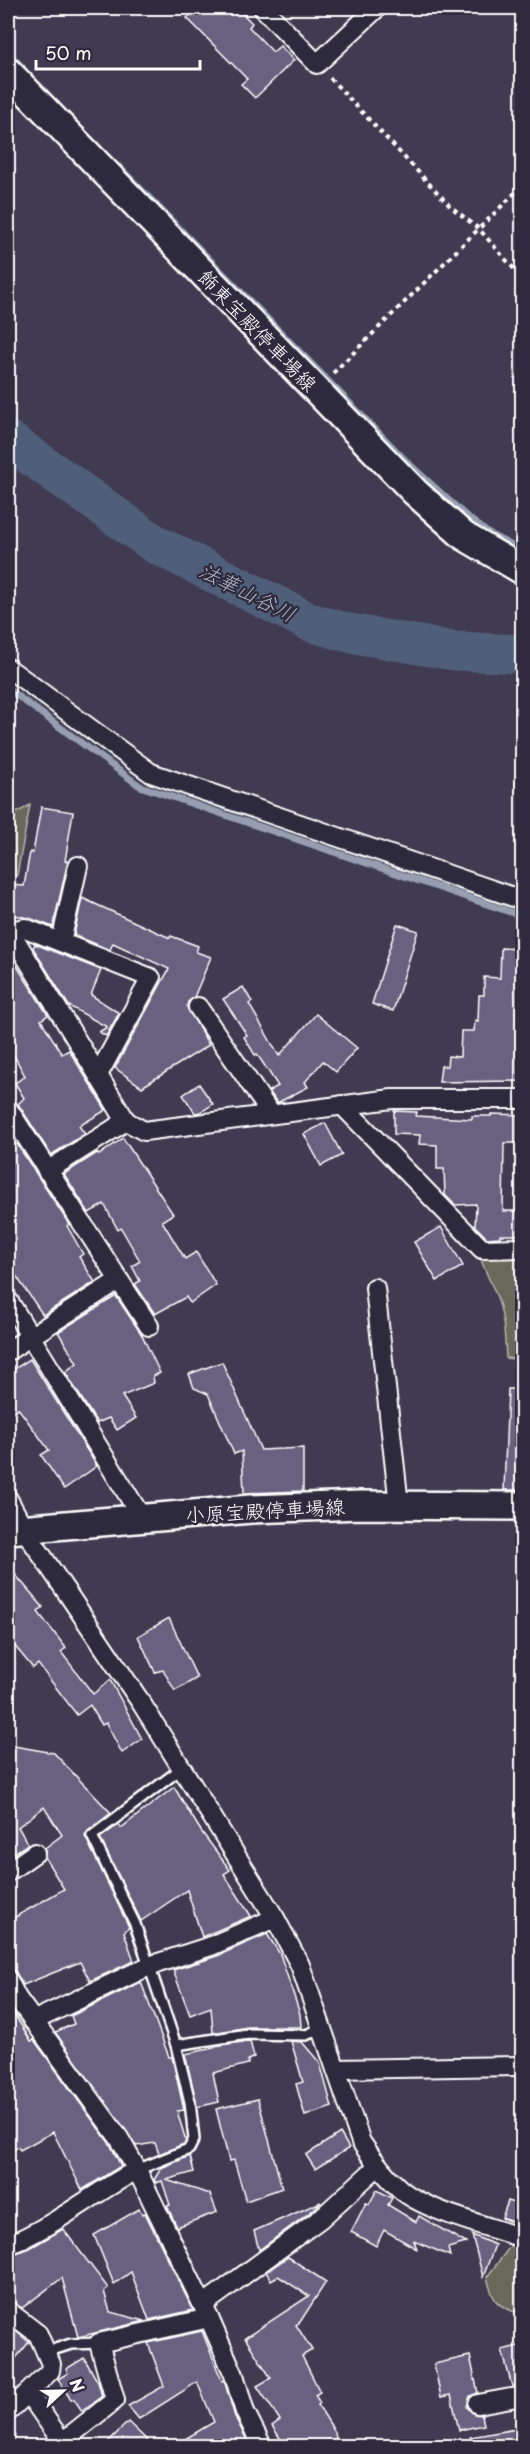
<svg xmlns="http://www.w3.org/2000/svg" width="530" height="2454" font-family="'Playpen Sans','Klee One',sans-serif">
  <rect width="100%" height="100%" fill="#403b51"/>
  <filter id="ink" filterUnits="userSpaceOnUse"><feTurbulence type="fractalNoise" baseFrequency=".0167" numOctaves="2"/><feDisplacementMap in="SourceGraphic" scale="12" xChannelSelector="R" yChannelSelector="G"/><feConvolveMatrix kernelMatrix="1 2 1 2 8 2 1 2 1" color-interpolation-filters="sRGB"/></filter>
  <g filter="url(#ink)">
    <g fill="#67695a" stroke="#b3b4ac" stroke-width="1.5">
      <path d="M30 805 17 875 8 880V818Z"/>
      <path d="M480 1255 522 1258V1360L506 1358C505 1338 504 1319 498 1300 495 1290 480 1262 480 1255Z"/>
      <path d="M512 2244 522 2248 521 2314C496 2306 493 2302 487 2277Z"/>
    </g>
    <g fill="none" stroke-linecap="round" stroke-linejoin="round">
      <g stroke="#969eaf" stroke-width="7">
        <path d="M8 53 22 67"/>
        <path d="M119 167 407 462 467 517 489 534 522 551"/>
        <path d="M8 689 140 786 522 916"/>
      </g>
      <path stroke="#505e7a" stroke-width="39" d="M8 440 155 544 310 622 349 633 454 651 522 654"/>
    </g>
    <g fill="#676280" stroke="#fff" stroke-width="1.5">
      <path d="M198 8H237L252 23 249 27 273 52 280 46 294 60 255 98 241 84 247 79 187 18Z"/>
      <path d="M41 807 73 812 65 861H68L53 927 29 918 8 914V885L24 886 30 852 33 853Z"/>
      <path d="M82 898 170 938 171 936 198 946 196 952 211 957 194 997 188 1002 187 1007 209 1045 142 1087 115 1068 169 969 113 943 110 950 74 935Z"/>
      <path d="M397 924 418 931 393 1011 372 1004Z"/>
      <path d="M35 944 101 970 91 995 119 1013 106 1036 99 1032 107 1027 69 1006 33 948Z"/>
      <path d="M501 948 522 949V1081L439 1082 441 1066H447L448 1056 460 1057 461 1031H474L475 1020 478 1021 479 995H484V977L500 978Z"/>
      <path d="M8 952 48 1015 41 1020 62 1054 69 1050 106 1110 79 1126 85 1134 51 1155 18 1104 24 1098 15 1083 25 1076 8 1044Z"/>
      <path d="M243 987 252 1002 249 1004 279 1056 316 1014 357 1048 336 1072 323 1061 305 1082 308 1087 277 1103 269 1091 278 1086 257 1054 255 1055 244 1037 247 1035 223 999Z"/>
      <path d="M199 1084 213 1104 201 1112 195 1113 183 1095Z"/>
      <path d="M394 1111 417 1112 416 1116 472 1119V1116H491V1114L522 1115V1143H504L503 1211H522V1235H500V1237L487 1238 475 1226 476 1204 455 1205 445 1195 444 1169H437V1145L419 1144 420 1135 394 1134Z"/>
      <path d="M325 1123 342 1155 321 1166 304 1134Z"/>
      <path d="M123 1138 173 1214 162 1221 185 1259 196 1252 216 1285 190 1303 186 1297 155 1314 135 1284 140 1281 132 1266 140 1261 121 1228 118 1230 104 1204 89 1213 64 1174 97 1153 99 1155Z"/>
      <path d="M17 1144 69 1224 67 1226 83 1254 79 1257 95 1282 43 1315 8 1264V1150Z"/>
      <path d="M441 1227 463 1266 437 1281 414 1242Z"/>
      <path d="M116 1296 142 1335 160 1373 153 1376 154 1383 122 1396 136 1418 117 1430 109 1418 97 1423 65 1372 77 1363 58 1332Z"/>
      <path d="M30 1359 97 1466 64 1489 41 1455 49 1450 18 1408 8 1416V1373Z"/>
      <path d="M222 1362 261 1450 303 1448V1491L244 1493 242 1451 234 1454 208 1394 194 1388 189 1374Z"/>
      <path d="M508 1389H522V1490H504Z"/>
      <path d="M8 1566 43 1607 38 1612 66 1648 61 1652 93 1694 110 1680 142 1739 122 1753 106 1723 102 1725 90 1705 77 1715 38 1664 33 1668 8 1638Z"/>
      <path d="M169 1618 197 1678 175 1691 163 1670 155 1672 138 1636Z"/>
      <path d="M8 1745 54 1753 111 1813 88 1831 85 1836 129 1927 124 1932 134 1961 90 1981 80 1962 23 1985 15 1971 8 1969V1921L64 1889 45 1858V1848L62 1835 44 1807 18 1827 28 1844 8 1857Z"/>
      <path d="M174 1787 201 1831 230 1870 224 1874 251 1916 202 1937 187 1890 141 1921 100 1838 118 1825 121 1828Z"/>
      <path d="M267 1934 280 1954 300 2014 301 2027H248L213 2033 211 2007 190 2015 173 1970 215 1957Z"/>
      <path d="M141 1982 169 2057H172L184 2110 177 2111 186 2141 184 2144 159 2154 155 2143 136 2146 55 2032 74 2024 71 2016Z"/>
      <path d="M8 2004 31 2041 34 2040 110 2144 121 2166 82 2190 53 2132 20 2150 18 2147 8 2153V2079L14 2076 8 2063Z"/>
      <path d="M250 2041 254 2057 248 2060V2064L213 2073 219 2102 197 2107 185 2054 214 2048V2046Z"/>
      <path d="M291 2041 302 2042 320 2063 332 2107 305 2116 296 2084 303 2082Z"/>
      <path d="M258 2099 282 2188 246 2201 234 2160 229 2161 216 2109Z"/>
      <path d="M340 2133 349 2148 315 2169 306 2155Z"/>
      <path d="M190 2156 194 2172 166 2180 210 2194 217 2212 177 2227 167 2206 170 2205 162 2181 156 2183 154 2180 161 2168Z"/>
      <path d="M377 2190 392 2198 388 2205 416 2222 419 2216 466 2243 448 2248 450 2256 414 2241 417 2249 384 2230 376 2246 351 2232 366 2203 369 2204Z"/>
      <path d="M508 2201 522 2206V2226L502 2218Z"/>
      <path d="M321 2202 313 2210 259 2250 254 2231Z"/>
      <path d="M139 2209 142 2214 145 2213 193 2310 149 2320 131 2272 114 2284 94 2235Z"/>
      <path d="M63 2229 108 2288 104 2291 110 2312 145 2321 78 2337 62 2278 22 2308 8 2300V2256L30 2248Z"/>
      <path d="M472 2235 495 2245 483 2277Z"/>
      <path d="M288 2257 326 2282 300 2322 296 2325 312 2350 302 2356 320 2392 315 2395 320 2403 318 2405 335 2432 337 2446H285L272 2426 280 2420 257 2386 271 2378 245 2338 309 2296 278 2276 271 2280 266 2272Z"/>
      <path d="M8 2325 29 2342 8 2368Z"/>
      <path d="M202 2331 222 2381 224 2380 235 2417 250 2446H173L214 2422 197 2382 139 2419 128 2406 164 2386 148 2343Z"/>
      <path d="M522 2345V2385L512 2386 502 2350Z"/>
      <path d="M470 2356 478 2393 470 2396 467 2407 474 2414 482 2415 484 2425 459 2430 451 2395 441 2397 434 2364Z"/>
      <path d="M84 2358 98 2382 102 2396 82 2411 74 2399 71 2400 58 2379 68 2373 66 2369Z"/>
      <path d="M128 2422 153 2446H104Z"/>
      <path d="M522 2428V2446H471L470 2437Z"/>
    </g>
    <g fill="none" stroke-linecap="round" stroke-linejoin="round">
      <defs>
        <g id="service">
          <path d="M176 2045 248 2034 306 2035 322 2028"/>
          <path d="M137 2170 189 2149 194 2139 190 2102 176 2045 135 1924 92 1836 182 1768"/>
          <path d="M46 2352 71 2344 99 2343"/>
        </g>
        <g id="minor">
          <path d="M263 8 317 64 377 8"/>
          <path d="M8 668 151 773 522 900"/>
          <path d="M8 928 126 1121"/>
          <path d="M8 931 25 928 151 978 98 1075"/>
          <path d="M61 942 78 866"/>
          <path d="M198 1007 271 1114"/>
          <path d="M342 1105 482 1249 522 1248"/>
          <path d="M8 1109 119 1280 8 1351"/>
          <path d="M47 1171 126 1121 144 1131 392 1099H522"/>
          <path d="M119 1280 149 1326"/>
          <path d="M375 1288 399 1505"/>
          <path d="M8 1300 142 1518"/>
          <path d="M8 1499 24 1529 140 1701 275 1918 300 1965 361 2142C372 2158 384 2175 399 2188 422 2210 491 2227 522 2238"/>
          <path d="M8 1872 35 1853"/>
          <path d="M8 1980 17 1998 119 2138 137 2170 209 2318 234 2375 245 2412 262 2446"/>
          <path d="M33 2021 149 1966 211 1946 275 1918"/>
          <path d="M336 2069 522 2066"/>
          <path d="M8 2245C54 2227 93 2193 137 2170"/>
          <path d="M203 2305 320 2219 378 2166"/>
          <path d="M8 2311 38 2334 51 2364 50 2371 8 2412"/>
          <path d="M28 2393 65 2446"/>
          <path d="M478 2404 522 2396"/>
          <path d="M57 2446 115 2400 99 2343 209 2318"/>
        </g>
        <g id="secondary">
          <path d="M8 72 415 492 464 536 522 570"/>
          <path d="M8 1530 251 1509 361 1505 522 1506"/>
        </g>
      </defs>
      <use href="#service" stroke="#fff" stroke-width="14"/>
      <use href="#minor" stroke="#fff" stroke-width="22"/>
      <use href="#secondary" stroke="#fff" stroke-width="32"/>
      <g stroke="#fff" stroke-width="4" stroke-dasharray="4.5 4.5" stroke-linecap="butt">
        <path d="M330 78 450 206 479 229 522 278"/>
        <path d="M333 373 522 186"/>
      </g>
      <use href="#service" stroke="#2f2a3d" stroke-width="9"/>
      <use href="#minor" stroke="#2f2a3d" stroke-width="18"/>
      <use href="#secondary" stroke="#2f2a3d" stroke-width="27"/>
    </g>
  </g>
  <g text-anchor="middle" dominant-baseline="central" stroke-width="4.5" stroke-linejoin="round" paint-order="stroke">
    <g font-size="20" fill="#fff" stroke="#2f2a3d">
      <text transform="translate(258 330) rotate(46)">飾東宝殿停車場線</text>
      <text transform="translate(265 1510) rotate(-3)">小原宝殿停車場線</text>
    </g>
    <g font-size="21" font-style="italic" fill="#b0b7c3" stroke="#2f2a3d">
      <text transform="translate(248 591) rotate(27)">法華山谷川</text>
    </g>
  </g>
  <rect width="530" height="2454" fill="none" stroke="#2f2a3d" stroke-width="30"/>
  <rect x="15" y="15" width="500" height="2424" fill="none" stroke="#fff" stroke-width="2" filter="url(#ink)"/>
  <g transform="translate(63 2391) rotate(68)" stroke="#2f2a3d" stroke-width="4.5" paint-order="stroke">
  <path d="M0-4.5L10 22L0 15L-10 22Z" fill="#ffffff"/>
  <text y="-9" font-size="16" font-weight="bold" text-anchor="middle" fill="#ffffff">N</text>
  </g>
  <path d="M36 60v9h164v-9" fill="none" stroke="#ffffff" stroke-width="3"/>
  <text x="45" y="60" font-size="18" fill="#ffffff" stroke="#2f2a3d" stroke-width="4.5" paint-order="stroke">50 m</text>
</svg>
